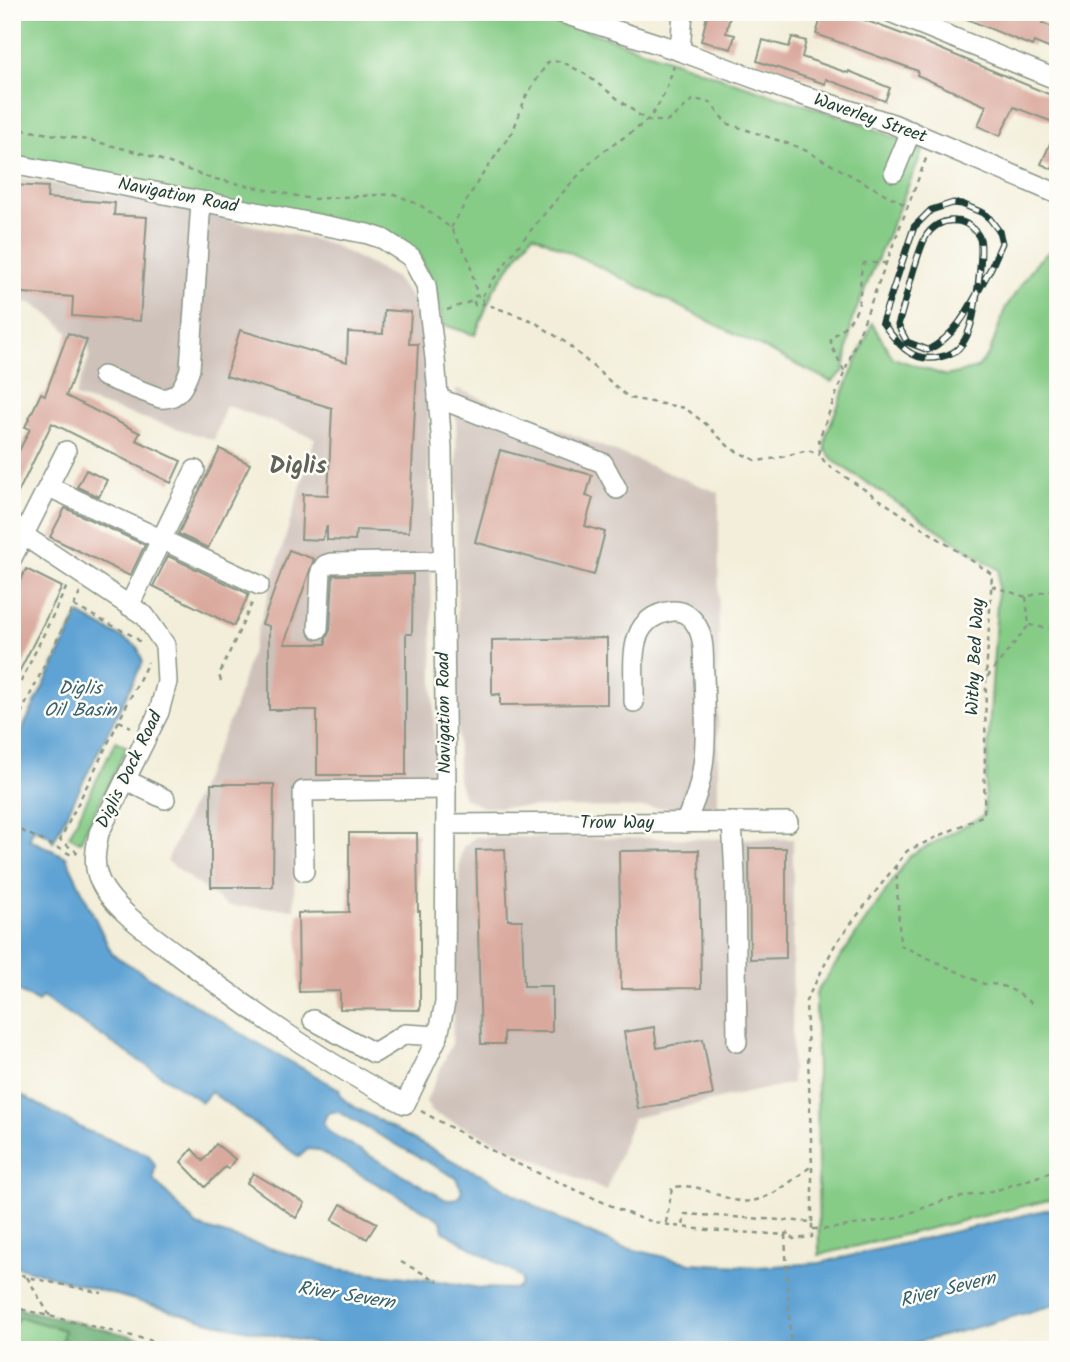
<svg xmlns="http://www.w3.org/2000/svg" width="1070" height="1362" font-family="Kalam,sans-serif">
  <rect width="100%" height="100%" fill="#fdfcf7"/>
  <filter id="ink" filterUnits="userSpaceOnUse"><feTurbulence type="fractalNoise" baseFrequency=".0143" numOctaves="2"/><feDisplacementMap in="SourceGraphic" scale="14" xChannelSelector="R" yChannelSelector="G"/><feConvolveMatrix kernelMatrix="1 2 1 2 8 2 1 2 1" color-interpolation-filters="sRGB"/></filter>
  <filter id="wash" filterUnits="userSpaceOnUse"><feTurbulence type="fractalNoise" baseFrequency=".00686" numOctaves="4" result="noise"/><feDisplacementMap in="SourceGraphic" scale="28" xChannelSelector="R" yChannelSelector="G"/><feGaussianBlur stdDeviation="1.57" result="paint"/><feColorMatrix in="noise" values="0 0 0 0 0 0 0 0 0 0 0 0 0 0 0 0 0 1.4 0 .05"/><feComposite in="paint" operator="in"/></filter>
  <g filter="url(#wash)">
    <rect width="100%" height="100%" fill="#f3eed9"/>
    <g fill="#cec1ba">
      <path d="M12 176 181 208 331 244 394 277 414 301 427 357 435 777 296 781 294 909 227 906 167 861 234 710 315 438 226 405 214 440 75 397 90 355 87 340 68 333 55 319 31 303 12 301Z"/>
      <path d="M456 388 719 493 718 808 482 807 464 798 458 780Z"/>
      <path d="M475 837 793 839 792 1083 633 1118 606 1191 431 1112 426 1101 452 1043 460 857 463 847Z"/>
    </g>
    <g fill="#86cc87" stroke="#52845e" stroke-width="2">
      <path d="M12 12H526L562 22 745 86 858 122 923 150 852 320 844 371 832 382 533 234 494 289 475 335 444 325 436 292 418 252 12 157Z"/>
      <path d="M1058 244V1198L819 1255 816 993 910 856 984 815 999 570 834 461 825 449 826 435 872 323 893 358 946 376 977 368 990 352 1005 309 1036 263Z"/>
      <path d="M116 741 127 747 80 842 69 836Z"/>
      <path d="M20 1317 64 1330 61 1347 69 1350H12V1325Z"/>
    </g>
    <path fill="#6cb074" stroke="#467654" stroke-width="2" d="M12 1306 24 1310 190 1350H69L61 1347 64 1330 20 1317 12 1325Z"/>
    <path fill="#5fa3d4" stroke="#3f7084" stroke-width="2" fill-rule="evenodd" d="M79 614 137 646 143 662 53 842 50 836 34 828 29 839 66 857 112 954 252 1040 339 1089 341 1097 351 1105 464 1167 481 1174 550 1215 622 1247 691 1263 758 1267 820 1263 1058 1207V1304L966 1330 886 1350H345L210 1322 12 1265V1090L85 1130 148 1154 155 1165 153 1179 197 1226 339 1269 438 1281 480 1288 516 1289 520 1286 522 1279 516 1274 443 1231 441 1221 437 1218 317 1150 308 1149 299 1157 211 1092 202 1102 42 997 38 1002 12 988V750ZM332 1112H338L456 1178 462 1190 459 1197 451 1200 445 1199 329 1132 323 1123 327 1114Z"/>
    <g id="blocks">
      <g fill="#daa99d">
        <path d="M708 12H731L726 33 735 35 731 49 701 41Z"/>
        <path d="M823 12H844L851 15 926 43 1058 98V124L1014 107 1000 136 978 126 986 106 917 75 918 71 816 34Z"/>
        <path d="M950 12H1031L1044 18 1042 23 1058 29V52L1034 42 1032 46Z"/>
        <path d="M792 37 806 41 802 57 848 73 849 71 890 88 885 101 826 79 825 84 757 61 763 40 789 47Z"/>
        <path d="M1058 126V154L1052 169 1041 164Z"/>
        <path d="M12 185 48 187 47 198 115 203 114 215 147 217 140 321 72 316 73 297 12 292Z"/>
        <path d="M384 310 411 312 409 344H418L409 532 356 530 355 541 327 540V526L322 540 301 539 303 494 328 495 332 408 226 376 240 330 347 362 348 332 383 334Z"/>
        <path d="M68 333 87 340 66 396 140 433 136 440 181 461 171 483 52 423 12 505V447L19 451 30 429 25 427 41 393 45 395Z"/>
        <path d="M220 449 250 464 208 548 178 534Z"/>
        <path d="M500 450 592 475 586 496 593 498 585 526 605 532 594 575 475 542Z"/>
        <path d="M86 470 107 480 99 497 77 487Z"/>
        <path d="M65 508 145 545 130 576 50 537Z"/>
        <path d="M289 550 314 559 284 644H326V638L330 630 333 575 413 574 412 634H406V775H317V710H269V626L262 624Z"/>
        <path d="M168 556 249 594 234 626 153 586Z"/>
        <path d="M26 569 62 587 12 686V596Z"/>
        <path d="M607 638V704L500 705V694L492 695V640Z"/>
        <path d="M211 784H274L273 887H211Z"/>
        <path d="M349 833H417L418 911H420V1010L340 1009V991L299 992 298 913 349 912Z"/>
        <path d="M749 848H786V958L750 959Z"/>
        <path d="M505 849 508 920H522L524 986H552V1032H504V1044H481L476 850Z"/>
        <path d="M699 850 701 988 621 989 619 851Z"/>
        <path d="M654 1027 657 1048 703 1039 713 1095 638 1109 624 1032Z"/>
        <path d="M216 1144 235 1159 228 1169 225 1167 205 1187 181 1162 192 1149 203 1161Z"/>
        <path d="M253 1173 305 1203 296 1218 247 1183Z"/>
        <path d="M341 1204 377 1223 367 1239 332 1220Z"/>
      </g>
    </g>
  </g>
  <g filter="url(#ink)">
    <use href="#blocks" fill-opacity="0" stroke="#899686" stroke-width="2"/>
    <g fill="none" stroke-linecap="round" stroke-linejoin="round">
      <defs>
        <g id="minor">
          <path d="M558 12 680 51 786 90 893 124 1058 194"/>
          <path d="M890 12 1058 80"/>
          <path d="M680 51 683 12"/>
          <path d="M12 164 368 234 383 239 411 257 426 285 435 358 442 447 446 789 445 1003 438 1036 405 1104C324 1063 249 1009 177 954 153 936 107 905 98 876 93 862 96 848 99 833L159 712 167 682 165 645 145 616 23 535 12 523"/>
          <path d="M894 172 911 131"/>
          <path d="M103 376 160 398C179 400 185 384 190 369L201 201"/>
          <path d="M438 398 603 463 617 489"/>
          <path d="M49 487 259 585"/>
          <path d="M12 558 66 451"/>
          <path d="M129 606 195 470"/>
          <path d="M318 629 321 571 325 565 331 563 443 561"/>
          <path d="M634 702C635 664 624 617 673 611 684 610 693 618 698 628 705 642 703 660 704 676 706 725 710 779 684 823"/>
          <path d="M126 780 165 799"/>
          <path d="M732 822 735 876 737 1042"/>
          <path d="M446 824 788 822"/>
          <path d="M304 871 303 791 446 789"/>
          <path d="M313 1020 374 1053 405 1034 438 1036"/>
        </g>
      </defs>
      <use href="#minor" stroke="#899686" stroke-width="22"/>
      <g stroke="#899686" stroke-width="2.5" stroke-dasharray="5 5" stroke-linecap="butt">
        <path d="M12 128 93 141 145 154 210 178 312 199 394 194 420 205 451 228 469 260 477 295"/>
        <path d="M1058 219 1054 224 1058 232"/>
        <path d="M451 228 478 181 513 131 526 96 548 62 561 61 585 74 647 121H668L694 99 711 103 726 123 801 148 907 206"/>
        <path d="M482 296C514 249 550 205 589 164 606 147 627 137 645 122 660 109 668 84 674 66"/>
        <path d="M483 303 482 296H475L473 299 475 305H481L483 303 533 321 565 342 629 398 685 408 707 425 730 448 757 461 778 458 808 450 820 455"/>
        <path d="M447 310 472 301"/>
        <path d="M844 371 831 345V338C843 328 856 318 859 302 862 288 858 277 864 263H885"/>
        <path d="M992 586 1026 597 1058 588"/>
        <path d="M74 606 135 637 141 643"/>
        <path d="M1029 625 1058 630"/>
        <path d="M987 677 1029 625 1026 597"/>
        <path d="M221 681 219 675 253 601"/>
        <path d="M12 700 67 586"/>
        <path d="M119 721 131 727"/>
        <path d="M12 732 80 593"/>
        <path d="M12 826 72 855 77 853"/>
        <path d="M78 853 60 840 148 662"/>
        <path d="M896 865 900 945 984 984C1005 983 1019 993 1035 1006"/>
        <path d="M421 1111 509 1160 634 1216C681 1232 735 1231 785 1235L787 1233 791 1234 793 1239 812 1237V1222L685 1214 683 1226"/>
        <path d="M812 1222V1166L806 1001 836 943 907 851 984 815 986 679 992 574 826 464 820 455 819 439 927 156"/>
        <path d="M666 1223 672 1188C699 1179 726 1205 751 1201 774 1198 794 1178 812 1166"/>
        <path d="M813 1229H829L897 1218 942 1201 997 1190 1058 1170"/>
        <path d="M785 1235 791 1350"/>
        <path d="M401 1262 438 1281"/>
        <path d="M12 1271 27 1277 102 1293"/>
        <path d="M27 1277 50 1316"/>
        <path d="M12 1306 24 1310 190 1350"/>
        <path d="M1033 1350 1058 1344"/>
      </g>
      <use href="#minor" stroke="#fff" stroke-width="19"/>
      <defs>
        <path id="rail" d="M991 268C973 299 961 333 928 350L907 342 898 325C906 300 914 261 925 238 931 227 943 219 956 221 965 221 976 229 980 239 983 249 979 276 978 287 975 305 973 329 962 344 957 352 950 355 940 357 912 364 897 343 882 322L914 227 931 210 953 203 962 204 983 213 990 219 999 231 1002 243 991 268"/>
      </defs>
      <use href="#rail" stroke="#1f3d34" stroke-width="7"/>
      <use href="#rail" stroke="#fdfcf7" stroke-width="4.5" stroke-dasharray="13" stroke-linecap="butt"/>
    </g>
  </g>
  <g text-anchor="middle" dominant-baseline="central" stroke-width="5" stroke-linejoin="round" paint-order="stroke">
    <g font-size="18" fill="#1f3d34" stroke="#fdfcf7">
      <text transform="translate(870 119) rotate(19)">Waverley Street</text>
      <text transform="translate(178 196) rotate(11)">Navigation Road</text>
      <text transform="translate(976 657) rotate(-87)">Withy Bed Way</text>
      <text transform="translate(445 713) rotate(-91)">Navigation Road</text>
      <text transform="translate(130 770) rotate(-64)">Diglis Dock Road</text>
      <text x="617" y="823">Trow Way</text>
    </g>
    <g font-size="19" font-style="italic" fill="#35616c" stroke="#fdfcf7">
      <text x="80" y="689">Diglis<tspan x="80" dy="22">Oil Basin</tspan></text>
      <text transform="translate(948 1290) rotate(-14)">River Severn</text>
      <text transform="translate(346 1296) rotate(9)">River Severn</text>
    </g>
    <g font-size="24" font-weight="bold" fill="#606359" stroke="#fdfcf7">
      <text x="298" y="466">Diglis</text>
    </g>
  </g>
  <rect width="1070" height="1362" fill="none" stroke="#fdfcf7" stroke-width="42"/>
</svg>
